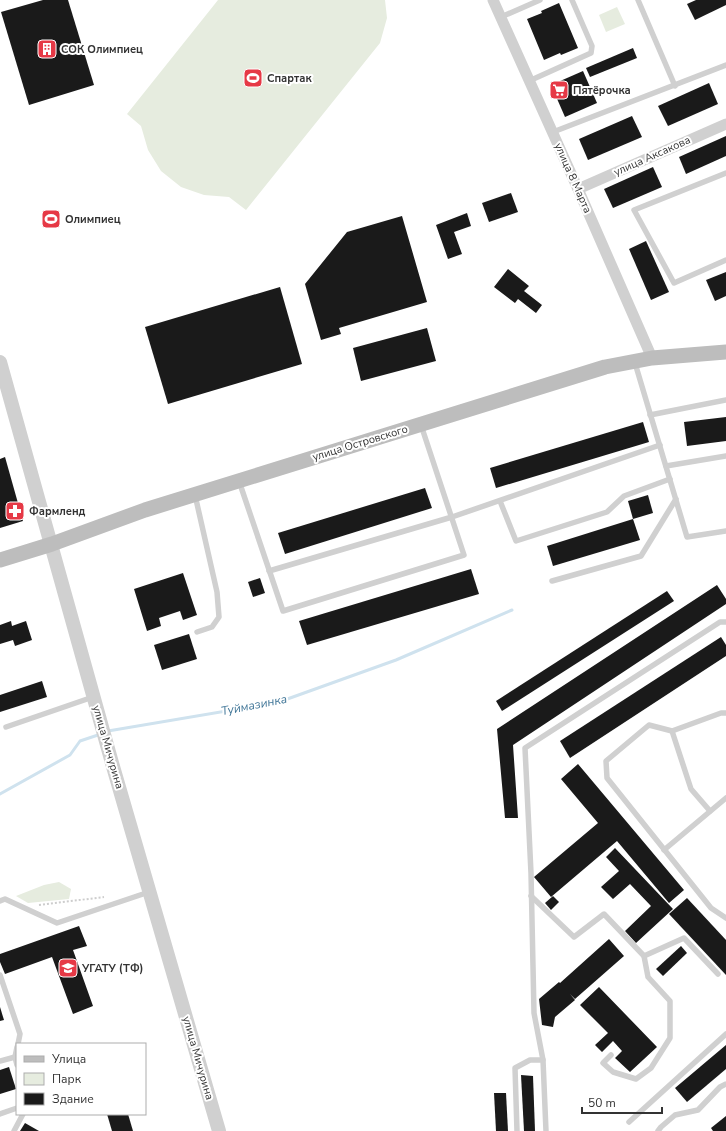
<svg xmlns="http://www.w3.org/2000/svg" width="726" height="1131" font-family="'Nunito Sans',sans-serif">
  <rect width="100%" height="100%" fill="#fff"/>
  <g fill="#e6ecdf">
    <path d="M218 0H385L387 18 380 43 246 210 229 197 204 195 181 187 161 171 148 150 141 126 127 114Z"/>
    <path d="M617 7 625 24 606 32 599 15Z"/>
    <path d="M59 882 71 889 69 899 28 903 16 896 44 885Z"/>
  </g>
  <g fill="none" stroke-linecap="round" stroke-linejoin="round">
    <g stroke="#cfe2ee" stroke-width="3">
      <path d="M108 731 279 702 396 660 512 610"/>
      <path d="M0 794 70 755 80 741 101 734"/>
    </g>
  </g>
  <g fill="#1a1a1a">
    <path d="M43 0H68L94 85 29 105 1 12Z"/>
    <path d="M696 0H726V5L695 20 687 4Z"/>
    <path d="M559 3 578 48 561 55 560 53 544 60 527 19 542 13 541 11Z"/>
    <path d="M633 48 637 58 590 77 586 68Z"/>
    <path d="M583 71 597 103 565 117 551 85Z"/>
    <path d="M709 83 718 104 668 126 658 106Z"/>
    <path d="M632 116 642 137 588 160 579 139Z"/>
    <path d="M726 136V156L686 174 679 157Z"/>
    <path d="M653 167 662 187 613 208 604 189Z"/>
    <path d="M511 193 518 212 489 222 482 203Z"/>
    <path d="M467 213 471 226 454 232 462 254 448 259 436 225Z"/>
    <path d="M402 216 427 302 339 328 341 334 321 340 305 284 347 232Z"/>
    <path d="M646 241 669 292 651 300 629 249Z"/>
    <path d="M508 269 529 286 524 291 542 305 536 313 518 299 515 303 494 287Z"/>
    <path d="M726 272V296L715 301 706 280Z"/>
    <path d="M280 287 302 364 168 404 145 327Z"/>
    <path d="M427 328 436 361 361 381 353 348Z"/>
    <path d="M726 417V441L687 446 684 422Z"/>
    <path d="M643 422 649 442 496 488 490 468Z"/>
    <path d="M5 457 23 521 0 528V459Z"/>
    <path d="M425 488 432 508 285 554 278 533Z"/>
    <path d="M648 495 653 513 633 519 628 501Z"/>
    <path d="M633 519 640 540 553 566 547 546Z"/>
    <path d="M471 569 479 594 307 645 299 621Z"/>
    <path d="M183 573 197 615 183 620 180 611 159 618 161 626 147 631 134 589Z"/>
    <path d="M260 578 265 593 253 597 248 582Z"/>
    <path d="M717 585 726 599V604L513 745 518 818H505L497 729Z"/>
    <path d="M667 591 674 601 502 711 496 701Z"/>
    <path d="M11 621 12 626 26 621 32 640 15 646 13 640 0 644V625Z"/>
    <path d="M189 634 197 659 162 670 154 645Z"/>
    <path d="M721 637 726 645V656L570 758 560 741Z"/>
    <path d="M42 681 47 697 0 712V695Z"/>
    <path d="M578 764 684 890 669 903 617 841 551 897 534 877 598 823 561 779Z"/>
    <path d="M615 848 673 909 636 943 625 931 651 906 630 884 613 899 601 887 619 871 606 857Z"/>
    <path d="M553 896 559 902 551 910 545 903Z"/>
    <path d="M687 898 726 940V975L669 914Z"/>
    <path d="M79 926 87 946 73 950 93 1006 73 1014 52 957 5 974 0 962V954Z"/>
    <path d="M609 939 624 956 575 999 570 994 575 1000 555 1017 553 1027 542 1025 539 999 559 982 560 983Z"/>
    <path d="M681 946 687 953 663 976 656 969Z"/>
    <path d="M599 987 657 1047 630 1072 615 1058 622 1051 613 1041 602 1052 595 1045 608 1033 580 1005Z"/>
    <path d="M0 1007 4 1020 0 1021Z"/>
    <path d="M726 1045V1069L687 1102 675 1088Z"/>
    <path d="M9 1067 16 1089 0 1094V1070Z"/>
    <path d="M521 1075 533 1076 535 1131H524Z"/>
    <path d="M494 1093H506L508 1131H496Z"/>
    <path d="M107 1114H128L133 1131H112Z"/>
    <path d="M726 1116V1131H713L711 1128Z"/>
    <path d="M25 1123 39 1131H20Z"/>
  </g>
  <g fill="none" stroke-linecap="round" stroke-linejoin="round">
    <path stroke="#cdcdcd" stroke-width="2" stroke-dasharray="2 2" stroke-linecap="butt" d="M39 905 104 897"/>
    <g stroke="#d0d0d0" stroke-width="5.5">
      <path d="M638 0 675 86"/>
      <path d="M501 17 540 0"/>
      <path d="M529 81 591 53 592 46 572 0"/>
      <path d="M553 132 726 65"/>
      <path d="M726 173 634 210 674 283 726 260"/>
      <path d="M635 363 687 537 726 531"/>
      <path d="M650 415 726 400"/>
      <path d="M666 466 726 456"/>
      <path d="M239 481 283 611 464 555 421 425"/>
      <path d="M195 495 217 592 219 617 212 627 197 632"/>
      <path d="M500 501 516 541 607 512 624 496 670 479"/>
      <path d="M269 571 452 517 660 445"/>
      <path d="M552 581 641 556 676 499"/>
      <path d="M726 713H721L672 731 649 725 606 761 607 778 711 908 726 918"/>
      <path d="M6 727 93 697"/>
      <path d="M672 731 691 789 710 811"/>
      <path d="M664 850 726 798"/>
      <path d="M531 896 574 937 604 914 644 956 648 977 670 1001V1038L651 1068 636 1079 613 1072 603 1063 611 1055"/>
      <path d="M0 901 5 899 57 923 149 892"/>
      <path d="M644 956 684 938 718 974"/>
      <path d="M0 975 20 1034 18 1044"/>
      <path d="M15 1057 17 1047"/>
      <path d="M543 1060 534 1013 531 873 525 748 720 622H726"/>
      <path d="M0 1061 15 1057 17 1065"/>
      <path d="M0 1114 17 1108"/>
      <path d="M629 1122 726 1034"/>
      <path d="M14 1131 23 1114"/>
      <path d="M517 1131 515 1068 530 1060H543L546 1131"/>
      <path d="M658 1131 661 1127 675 1115 698 1110 720 1087 726 1084"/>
    </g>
    <g stroke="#d0d0d0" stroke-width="11">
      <path d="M493 0 578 189 652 358"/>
      <path d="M578 189 726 124"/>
    </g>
    <path stroke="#d0d0d0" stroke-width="14" d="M0 362 112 763 219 1131"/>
    <path stroke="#bdbdbd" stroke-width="15" d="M0 560 52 544 145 510 605 367 652 358 726 352"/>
  </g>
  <defs>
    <symbol id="building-square" viewBox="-11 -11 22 22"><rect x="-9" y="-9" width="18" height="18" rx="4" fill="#e63946" stroke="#fff"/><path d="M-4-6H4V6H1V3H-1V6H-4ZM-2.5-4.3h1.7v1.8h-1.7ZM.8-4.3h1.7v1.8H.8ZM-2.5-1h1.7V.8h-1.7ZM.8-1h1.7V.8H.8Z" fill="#fff"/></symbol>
    <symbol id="stadium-square" viewBox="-11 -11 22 22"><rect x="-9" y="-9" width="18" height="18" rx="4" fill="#e63946" stroke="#fff"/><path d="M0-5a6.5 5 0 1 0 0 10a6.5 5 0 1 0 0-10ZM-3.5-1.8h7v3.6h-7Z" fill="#fff"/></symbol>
    <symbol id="supermarket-square" viewBox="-11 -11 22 22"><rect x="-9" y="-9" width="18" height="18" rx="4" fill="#e63946" stroke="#fff"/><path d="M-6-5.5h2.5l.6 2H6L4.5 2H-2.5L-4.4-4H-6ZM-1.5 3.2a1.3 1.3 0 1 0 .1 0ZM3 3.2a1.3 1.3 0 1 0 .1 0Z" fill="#fff"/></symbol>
    <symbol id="pharmacy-square" viewBox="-11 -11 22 22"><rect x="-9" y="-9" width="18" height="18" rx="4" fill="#e63946" stroke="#fff"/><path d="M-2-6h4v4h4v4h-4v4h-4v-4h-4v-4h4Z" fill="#fff"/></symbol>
    <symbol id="university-square" viewBox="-11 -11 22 22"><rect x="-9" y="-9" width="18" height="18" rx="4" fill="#e63946" stroke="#fff"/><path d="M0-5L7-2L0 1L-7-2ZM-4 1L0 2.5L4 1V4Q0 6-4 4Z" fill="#fff"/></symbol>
  </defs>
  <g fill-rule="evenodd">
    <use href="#building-square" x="36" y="38" width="22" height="22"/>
    <use href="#stadium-square" x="242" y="67" width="22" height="22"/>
    <use href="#supermarket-square" x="548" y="79" width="22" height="22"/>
    <use href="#stadium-square" x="40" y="208" width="22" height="22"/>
    <use href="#pharmacy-square" x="4" y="500" width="22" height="22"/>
    <use href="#university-square" x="57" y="957" width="22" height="22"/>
  </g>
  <g text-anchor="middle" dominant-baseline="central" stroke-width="4" stroke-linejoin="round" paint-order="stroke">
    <g font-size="11" font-weight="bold" fill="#333" stroke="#fff" text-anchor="start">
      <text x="61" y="49">СОК Олимпиец</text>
      <text x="267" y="78">Спартак</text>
      <text x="573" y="90">Пятёрочка</text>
      <text x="65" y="219">Олимпиец</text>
      <text x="29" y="511">Фармленд</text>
      <text x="82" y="968">УГАТУ (ТФ)</text>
    </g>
    <g font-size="11" fill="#333" stroke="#fff">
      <text transform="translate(652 156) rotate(-24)">улица Аксакова</text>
      <text transform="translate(573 178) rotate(66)">улица 8 Марта</text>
      <text transform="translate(360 443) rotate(-17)">улица Островского</text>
      <text transform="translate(108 747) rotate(74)">улица Мичурина</text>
      <text transform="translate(198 1058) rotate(74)">улица Мичурина</text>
    </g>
    <g font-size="12" font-style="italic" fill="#3f7597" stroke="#fff">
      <text transform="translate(254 705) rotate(-11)">Туймазинка</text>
    </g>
  </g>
  <rect x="16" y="1043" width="130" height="72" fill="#ffffff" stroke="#adadad"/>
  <rect x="24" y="1056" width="20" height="6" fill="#bdbdbd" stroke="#adadad"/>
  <text x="52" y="1063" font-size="12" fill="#333333">Улица</text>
  <rect x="24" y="1073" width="20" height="12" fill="#e6ecdf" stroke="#adadad"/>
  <text x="52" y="1083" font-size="12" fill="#333333">Парк</text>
  <rect x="24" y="1093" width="20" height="12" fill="#1a1a1a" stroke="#adadad"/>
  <text x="52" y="1103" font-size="12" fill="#333333">Здание</text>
  <path d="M582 1107v6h80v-6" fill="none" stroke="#333333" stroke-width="2"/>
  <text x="588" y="1107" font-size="12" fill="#333333" stroke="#ffffff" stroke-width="3" paint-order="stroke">50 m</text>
</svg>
